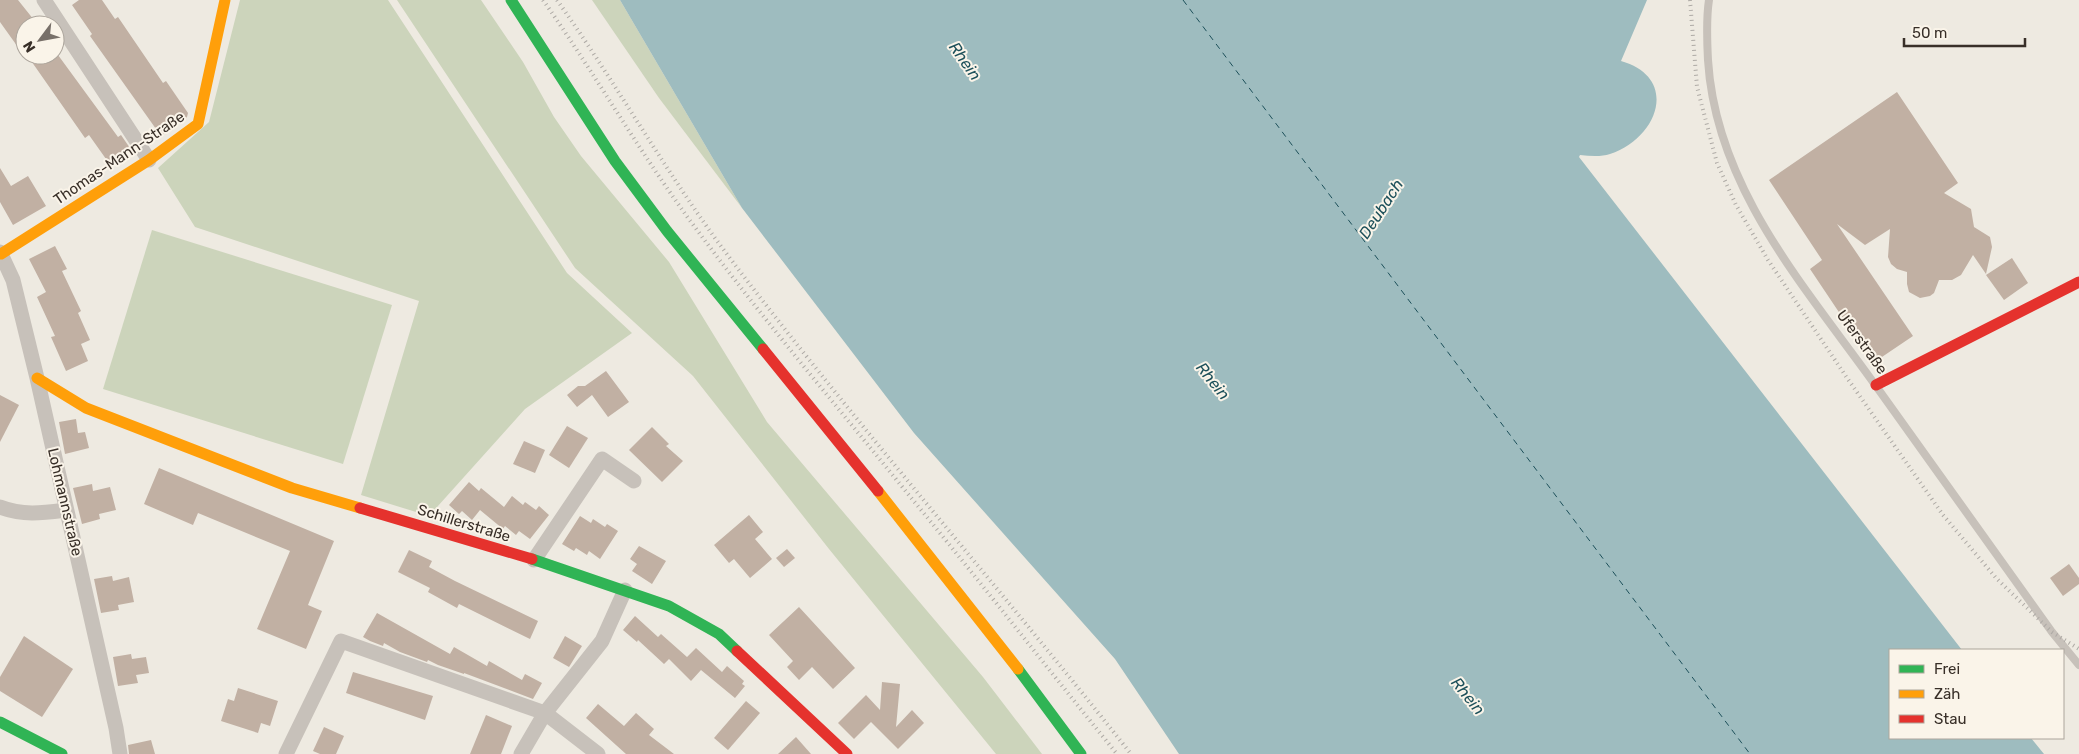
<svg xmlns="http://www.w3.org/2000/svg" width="2079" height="754" font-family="Rubik,sans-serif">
  <rect width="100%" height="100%" fill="#eeeae1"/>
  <g fill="#ccd4bb">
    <path d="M240 0H388L567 273 632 333 525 409 429 516 361 495 419 301 195 227 158 168 209 122Z"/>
    <path d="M397 0H481L523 62 554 117 581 156 669 262 767 422 983 677 1042 754H996L829 549 693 376 575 268Z"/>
    <path d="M592 0H620L742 208 659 98Z"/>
    <path d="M152 230 392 305 343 464 103 389Z"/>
  </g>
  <path fill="#9ebcbf" d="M620 0H1647L1621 61C1680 78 1658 138 1610 154 1601 157 1590 156 1580 155L1579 157 1962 650H1890V738H2031L2044 754H1179L1115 659 914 433 742 208Z"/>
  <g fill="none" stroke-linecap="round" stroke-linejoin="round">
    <path stroke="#1d505a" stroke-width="1" stroke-dasharray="6 5" stroke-linecap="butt" d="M1183 0 1750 754"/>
  </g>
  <g fill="#c1b0a3">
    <path d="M0 0H18L38 25H25V57L0 22Z"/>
    <path d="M79 0H102L115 19 118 17 163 83 166 81 188 113 187 117 161 136 90 36 92 34 72 5Z"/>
    <path d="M27 55H58L118 137 121 135 132 151 111 166 89 135 85 138Z"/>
    <path d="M1897 92 1958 183 1944 193 1971 209 1974 227 1990 237 1992 247 1986 274 1973 255 1961 275 1952 280H1939L1934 293 1930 296 1920 298 1909 292 1907 284V272L1897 269 1891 264 1888 257 1890 229 1865 245 1837 224 1913 336 1873 363 1810 269 1822 260 1769 180Z"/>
    <path d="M0 168 11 186 28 176 46 206 13 225 0 202Z"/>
    <path d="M55 246 67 269 62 271 81 311 78 313 90 340 81 344 88 361 66 371 51 337 55 336 37 297 46 292 29 259Z"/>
    <path d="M2012 258 2028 283 2004 300 1986 275Z"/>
    <path d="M606 371 629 402 608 417 592 395 577 407 567 395 578 386H585Z"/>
    <path d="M0 395 19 405 0 442Z"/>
    <path d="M76 419 78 433 85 432 89 448 65 454 59 422Z"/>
    <path d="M567 426 588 438 569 468 549 455Z"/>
    <path d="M652 427 669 444 666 446 683 461 662 482 629 450Z"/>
    <path d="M524 441 545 450 535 473 513 464Z"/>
    <path d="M159 468 334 541 308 605 322 611 306 649 257 629 290 551 198 513 193 525 144 504Z"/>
    <path d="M469 482 479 491 481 488 504 507 512 496 523 505 525 502 536 510 539 506 549 515 530 539 519 531 516 535 505 526 503 529 480 510 472 520 462 511 459 514 449 505Z"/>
    <path d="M92 484 93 491 110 487 116 510 99 514 100 519 82 524 73 488Z"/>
    <path d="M749 515 763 532 755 539 772 559 750 578 734 559 729 563 714 545Z"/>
    <path d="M580 516 591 523 593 519 605 527 607 524 618 531 600 559 589 551 587 555 576 548 574 551 562 544Z"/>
    <path d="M639 546 666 561 652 584 632 571 637 564 630 559Z"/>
    <path d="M787 549 795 558 784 567 776 558Z"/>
    <path d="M409 550 432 561 429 567 455 581 538 621 530 639 459 604 457 608 428 592 430 588 398 572Z"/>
    <path d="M2069 564 2079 578V584L2063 596 2050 578Z"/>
    <path d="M112 576 113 581 129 577 134 602 118 605 119 610 101 613 94 579Z"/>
    <path d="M799 607 855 668 833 689 812 667 799 680 787 667 793 661 769 635Z"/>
    <path d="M377 613 450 654 454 647 487 666 489 661 522 680 525 674 542 683 533 699 464 673V674L438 665 428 660 427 662 400 652 384 643 383 646 370 641 363 637Z"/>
    <path d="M635 616 658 637 661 634 687 657 696 648 722 672 727 666 744 681 742 684 745 686 735 698 701 670 691 681 669 659 664 664 638 640 637 642 623 630Z"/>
    <path d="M24 636 73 669 42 717 0 691V677Z"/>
    <path d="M565 636 582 646 569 667 553 658Z"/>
    <path d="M131 654 132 659 146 657 149 673 136 675 138 683 118 686 113 657Z"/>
    <path d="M353 672 433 696 425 720 346 693Z"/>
    <path d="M882 682 900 684 896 727 912 710 924 723 898 749 871 722 854 739 838 723 866 695 880 710Z"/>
    <path d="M238 688 278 701 270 726 261 723 258 733 221 721 228 699 234 701Z"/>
    <path d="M746 701 760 713 728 750 714 738Z"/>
    <path d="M598 704 624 726 636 713 654 729 649 735 674 754H626L586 718Z"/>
    <path d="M486 715 512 726 501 754H470Z"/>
    <path d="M324 727 344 736 336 754H320L313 751Z"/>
    <path d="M796 737 811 754H778Z"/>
    <path d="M151 740 155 754H129L128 745Z"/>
  </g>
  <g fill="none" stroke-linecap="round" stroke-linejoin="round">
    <path stroke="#c7c1ba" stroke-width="8" d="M1709 0C1706 19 1707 41 1708 60 1716 191 1809 291 1881 393 1938 472 1995 552 2052 632L2079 665"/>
    <g stroke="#c7c1ba" stroke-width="15">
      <path d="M44 0 149 160"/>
      <path d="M0 252 13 280 37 378 116 728 120 754"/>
      <path d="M0 507C23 516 43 513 66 510"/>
      <path d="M534 560 602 459 634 481"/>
      <path d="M286 754 341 641 545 713 598 754"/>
      <path d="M521 754 545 713 602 641 625 590"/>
    </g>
    <g stroke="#30b455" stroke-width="11">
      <path d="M511 0 615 161 667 231 763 349"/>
      <path d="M532 559 669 606 719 634 737 651"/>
      <path d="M1018 669 1081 754"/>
      <path d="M0 722 62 754"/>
    </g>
    <g stroke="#ff9f0a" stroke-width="11">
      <path d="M1 254 149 160 198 124 225 0"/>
      <path d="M37 378 86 408 292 488 360 508"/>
      <path d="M878 491 1018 669"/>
    </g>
    <g stroke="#e5322d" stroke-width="11">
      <path d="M763 349 878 491"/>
      <path d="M1876 385 2079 282"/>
      <path d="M360 508 532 559"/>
      <path d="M737 651 847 754"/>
    </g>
    <g stroke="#aeaaa5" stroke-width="4" stroke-dasharray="1 4" stroke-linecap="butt">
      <path d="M543 0C595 74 640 153 694 226 762 318 836 405 908 494 979 580 1047 668 1117 754"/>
      <path d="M557 0C618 86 669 178 732 261 860 429 1000 588 1131 754"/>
      <path d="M1690 0 1697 87 1717 163 1736 205 1768 260 1845 375 1943 515 1996 578 2052 632 2079 649"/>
    </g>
  </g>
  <g text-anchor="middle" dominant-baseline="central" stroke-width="4" stroke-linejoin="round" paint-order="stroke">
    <g font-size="15" fill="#382f28" stroke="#faf4e9">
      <text transform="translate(119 158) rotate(-34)">Thomas-Mann-Straße</text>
      <text transform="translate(1862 342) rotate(54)">Uferstraße</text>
      <text transform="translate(65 502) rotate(77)">Lohmannstraße</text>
      <text transform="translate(464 523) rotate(17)">Schillerstraße</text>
    </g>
    <g font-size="16" font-style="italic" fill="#1d505a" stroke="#faf4e9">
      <text transform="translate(965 61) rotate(55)">Rhein</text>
      <text transform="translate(1381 209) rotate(-57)">Deubach</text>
      <text transform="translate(1213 381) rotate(51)">Rhein</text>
      <text transform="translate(1468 696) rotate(51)">Rhein</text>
    </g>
  </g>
  <rect x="1889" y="649" width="175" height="90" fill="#faf4e9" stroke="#aca59c"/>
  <rect x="1899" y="665" width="25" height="8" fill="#30b455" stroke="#aca59c"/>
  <text x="1934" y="674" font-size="15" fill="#382f28">Frei</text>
  <rect x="1899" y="690" width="25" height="8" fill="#ff9f0a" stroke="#aca59c"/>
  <text x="1934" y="699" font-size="15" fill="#382f28">Zäh</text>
  <rect x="1899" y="715" width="25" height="8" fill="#e5322d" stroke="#aca59c"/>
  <text x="1934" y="724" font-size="15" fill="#382f28">Stau</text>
  <g transform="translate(40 40) rotate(238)"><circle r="24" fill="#faf4e9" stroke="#aca59c"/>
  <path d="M0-4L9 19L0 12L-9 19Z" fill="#787069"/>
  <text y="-8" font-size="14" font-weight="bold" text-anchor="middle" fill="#382f28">N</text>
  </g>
  <path d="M1904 38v8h121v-8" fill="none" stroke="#382f28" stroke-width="2.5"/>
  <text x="1912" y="38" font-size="15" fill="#382f28" stroke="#faf4e9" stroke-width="4" paint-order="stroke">50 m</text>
</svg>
